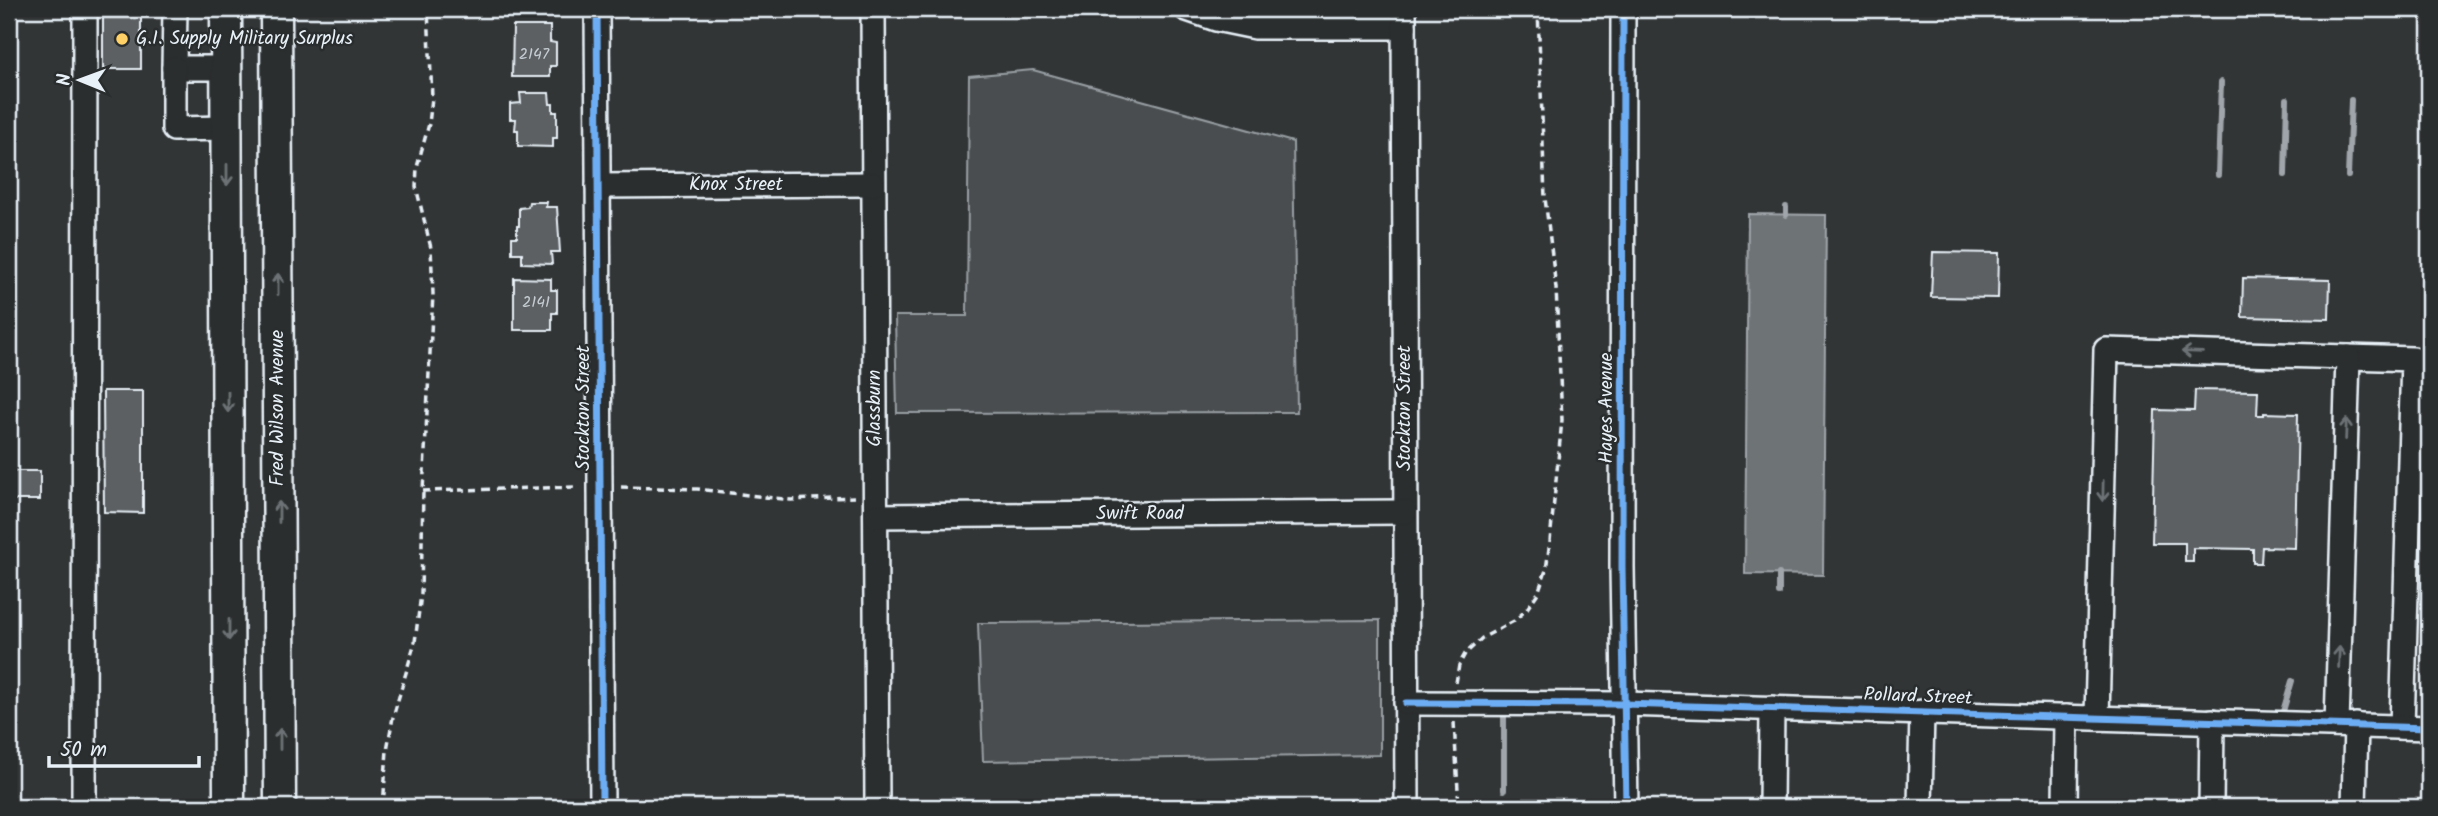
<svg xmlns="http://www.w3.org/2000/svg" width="2438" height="816" font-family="Kalam,sans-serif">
  <rect width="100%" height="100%" fill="#323536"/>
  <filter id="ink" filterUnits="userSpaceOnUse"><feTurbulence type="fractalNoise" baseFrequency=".0143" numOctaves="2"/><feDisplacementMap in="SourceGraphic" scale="14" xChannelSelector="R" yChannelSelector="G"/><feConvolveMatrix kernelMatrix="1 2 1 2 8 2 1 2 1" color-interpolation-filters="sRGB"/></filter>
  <g filter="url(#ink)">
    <g fill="#494d4f" stroke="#989fa4" stroke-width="2">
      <path d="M1033 70 1293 142 1297 412 897 413 895 316H967L969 76Z"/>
      <path d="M1380 620V755L983 761 978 623Z"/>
    </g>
    <path fill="#6e7376" stroke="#9fa5aa" stroke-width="2" d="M1748 214 1826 215 1823 575 1745 574Z"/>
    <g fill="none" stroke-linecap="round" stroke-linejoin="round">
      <g stroke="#9fa5aa" stroke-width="6">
        <path d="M2218 175 2221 82"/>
        <path d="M2285 175 2287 99"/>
        <path d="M2348 176 2351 100"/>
        <path d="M1786 215V207"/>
        <path d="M1779 574V593"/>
        <path d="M2281 718 2292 681"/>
        <path d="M1504 790V709"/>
      </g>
    </g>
    <g fill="#5c6063" stroke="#e8f1f8" stroke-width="2">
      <rect x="103" y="9" width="38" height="60"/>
      <path d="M513 26H550V42L556 43V66H550V77H512Z"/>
      <path d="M520 93H549L550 104H553V112H557V138H553V147L518 146V130H515L516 119H510V104L521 103Z"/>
      <path d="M529 202H547L546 207H557L560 252H551L552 264 522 263V253H512V237H517V226H519V208L528 207Z"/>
      <path d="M1933 252 1999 253 1998 298 1931 297Z"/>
      <path d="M514 278 551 279V290H557V313H552V330H514Z"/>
      <path d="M2243 278 2330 280 2329 319 2242 317Z"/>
      <path d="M2195 390 2258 391 2257 415H2264V413L2298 414 2295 548 2262 547 2261 563H2253V549L2193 548V562H2185V543H2152L2155 410 2194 411Z"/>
      <path d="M103 391H143V513L104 512Z"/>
      <rect x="9" y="471" width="31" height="29"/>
    </g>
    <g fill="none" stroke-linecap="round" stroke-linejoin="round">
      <defs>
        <g id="minor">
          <path d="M175 9 174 68H226"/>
          <path d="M597 9 602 807"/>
          <path d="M873 9 877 807"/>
          <path d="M1187 9 1216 19 1255 27H1404"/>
          <path d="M1404 9 1407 807"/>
          <path d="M1623 9 1622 567 1626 807"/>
          <path d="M174 68V129L227 128"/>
          <path d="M598 186 873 184"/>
          <path d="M2348 357 2413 359 2402 727"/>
          <path d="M876 516 1405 512"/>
          <path d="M1406 703 1624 704 2429 728"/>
          <path d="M2097 718 2106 350 2348 357 2337 725"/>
          <path d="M84 807 85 9"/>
          <path d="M1771 807 1772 708"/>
          <path d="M1920 807 1922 712"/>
          <path d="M2065 807 2066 717"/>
          <path d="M2211 807 2212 721"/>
          <path d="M2354 807 2356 725"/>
        </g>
        <g id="major">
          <path d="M226 9 229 807"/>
          <path d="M276 9 280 807"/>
        </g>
      </defs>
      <use href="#minor" stroke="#e8f1f8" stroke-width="28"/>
      <use href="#major" stroke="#e8f1f8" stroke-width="35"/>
      <g stroke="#e8f1f8" stroke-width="3.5" stroke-dasharray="7 5" stroke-linecap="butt">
        <path d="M621 487 697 489 791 500 854 497"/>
        <path d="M423 491 578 487"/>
        <path d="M1456 683 1459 665 1465 654 1482 638 1514 621 1526 610 1538 593 1546 570 1550 541 1562 420 1556 288 1545 198 1538 9"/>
        <path d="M1454 722 1459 807"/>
        <path d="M383 807 387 750 393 717 415 642 421 594 423 491 433 294 431 248 416 187 417 167 429 124 432 98 428 9"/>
      </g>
      <use href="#minor" stroke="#2a2d2e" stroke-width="23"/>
      <use href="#major" stroke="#2a2d2e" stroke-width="30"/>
      <defs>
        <g id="cycleway">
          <path d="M597 9 602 807"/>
          <path d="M1623 9 1622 567 1626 807"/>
          <path d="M1406 703 1624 704 2429 728"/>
        </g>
      </defs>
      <use href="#cycleway" stroke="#2a2d2e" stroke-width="11"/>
      <use href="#cycleway" stroke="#6dadf4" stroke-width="7"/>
    </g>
    <defs><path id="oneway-shaft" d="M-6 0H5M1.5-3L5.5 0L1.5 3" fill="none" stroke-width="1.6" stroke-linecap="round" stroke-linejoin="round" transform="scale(1.75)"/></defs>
    <g stroke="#6c7275">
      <use href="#oneway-shaft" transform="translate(227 175) rotate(90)"/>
      <use href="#oneway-shaft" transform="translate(278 284) rotate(-90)"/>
      <use href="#oneway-shaft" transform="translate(2192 352) rotate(-178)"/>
      <use href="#oneway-shaft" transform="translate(228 402) rotate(90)"/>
      <use href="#oneway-shaft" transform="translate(2346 429) rotate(-88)"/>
      <use href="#oneway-shaft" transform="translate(2103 491) rotate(91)"/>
      <use href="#oneway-shaft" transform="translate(279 512) rotate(-90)"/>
      <use href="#oneway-shaft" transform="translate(229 630) rotate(90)"/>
      <use href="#oneway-shaft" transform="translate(2339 657) rotate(-88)"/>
      <use href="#oneway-shaft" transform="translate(280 739) rotate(-90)"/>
    </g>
  </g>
  <circle fill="#ffd166" stroke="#2a2d2e" stroke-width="2.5" cx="122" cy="39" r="7"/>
  <g text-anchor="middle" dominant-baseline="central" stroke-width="5" stroke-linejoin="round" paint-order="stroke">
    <g font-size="16" fill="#c5cdd3">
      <text x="534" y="54">2147</text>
      <text x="536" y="302">2141</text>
    </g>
    <g font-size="19" fill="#e8f1f8" stroke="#2a2d2e" text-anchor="start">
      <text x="136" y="39">G.I. Supply Military Surplus</text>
    </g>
    <g font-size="19" fill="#e8f1f8" stroke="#2a2d2e">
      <text x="736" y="185">Knox Street</text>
      <text transform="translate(278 408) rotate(-90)">Fred Wilson Avenue</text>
      <text transform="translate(584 408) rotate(-90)">Stockton Street</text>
      <text transform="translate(875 408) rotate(-90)">Glassburn</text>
      <text transform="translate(1405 408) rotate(-90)">Stockton Street</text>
      <text transform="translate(1607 408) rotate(-90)">Hayes Avenue</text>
      <text x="1140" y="514">Swift Road</text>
      <text transform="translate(1918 697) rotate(2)">Pollard Street</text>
    </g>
  </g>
  <rect width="2438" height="816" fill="none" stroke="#2a2d2e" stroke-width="35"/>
  <rect x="18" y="18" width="2403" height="781" fill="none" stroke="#e8f1f8" stroke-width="2.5" filter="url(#ink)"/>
  <g transform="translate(80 80) rotate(271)" stroke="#2a2d2e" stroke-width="5" paint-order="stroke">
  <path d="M0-5L12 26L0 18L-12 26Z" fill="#e8f1f8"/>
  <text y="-10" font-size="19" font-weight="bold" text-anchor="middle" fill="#e8f1f8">N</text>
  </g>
  <path d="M49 756v10h150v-10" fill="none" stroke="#e8f1f8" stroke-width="3.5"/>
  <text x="60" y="756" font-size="21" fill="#e8f1f8" stroke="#2a2d2e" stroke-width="5" paint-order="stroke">50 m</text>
</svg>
